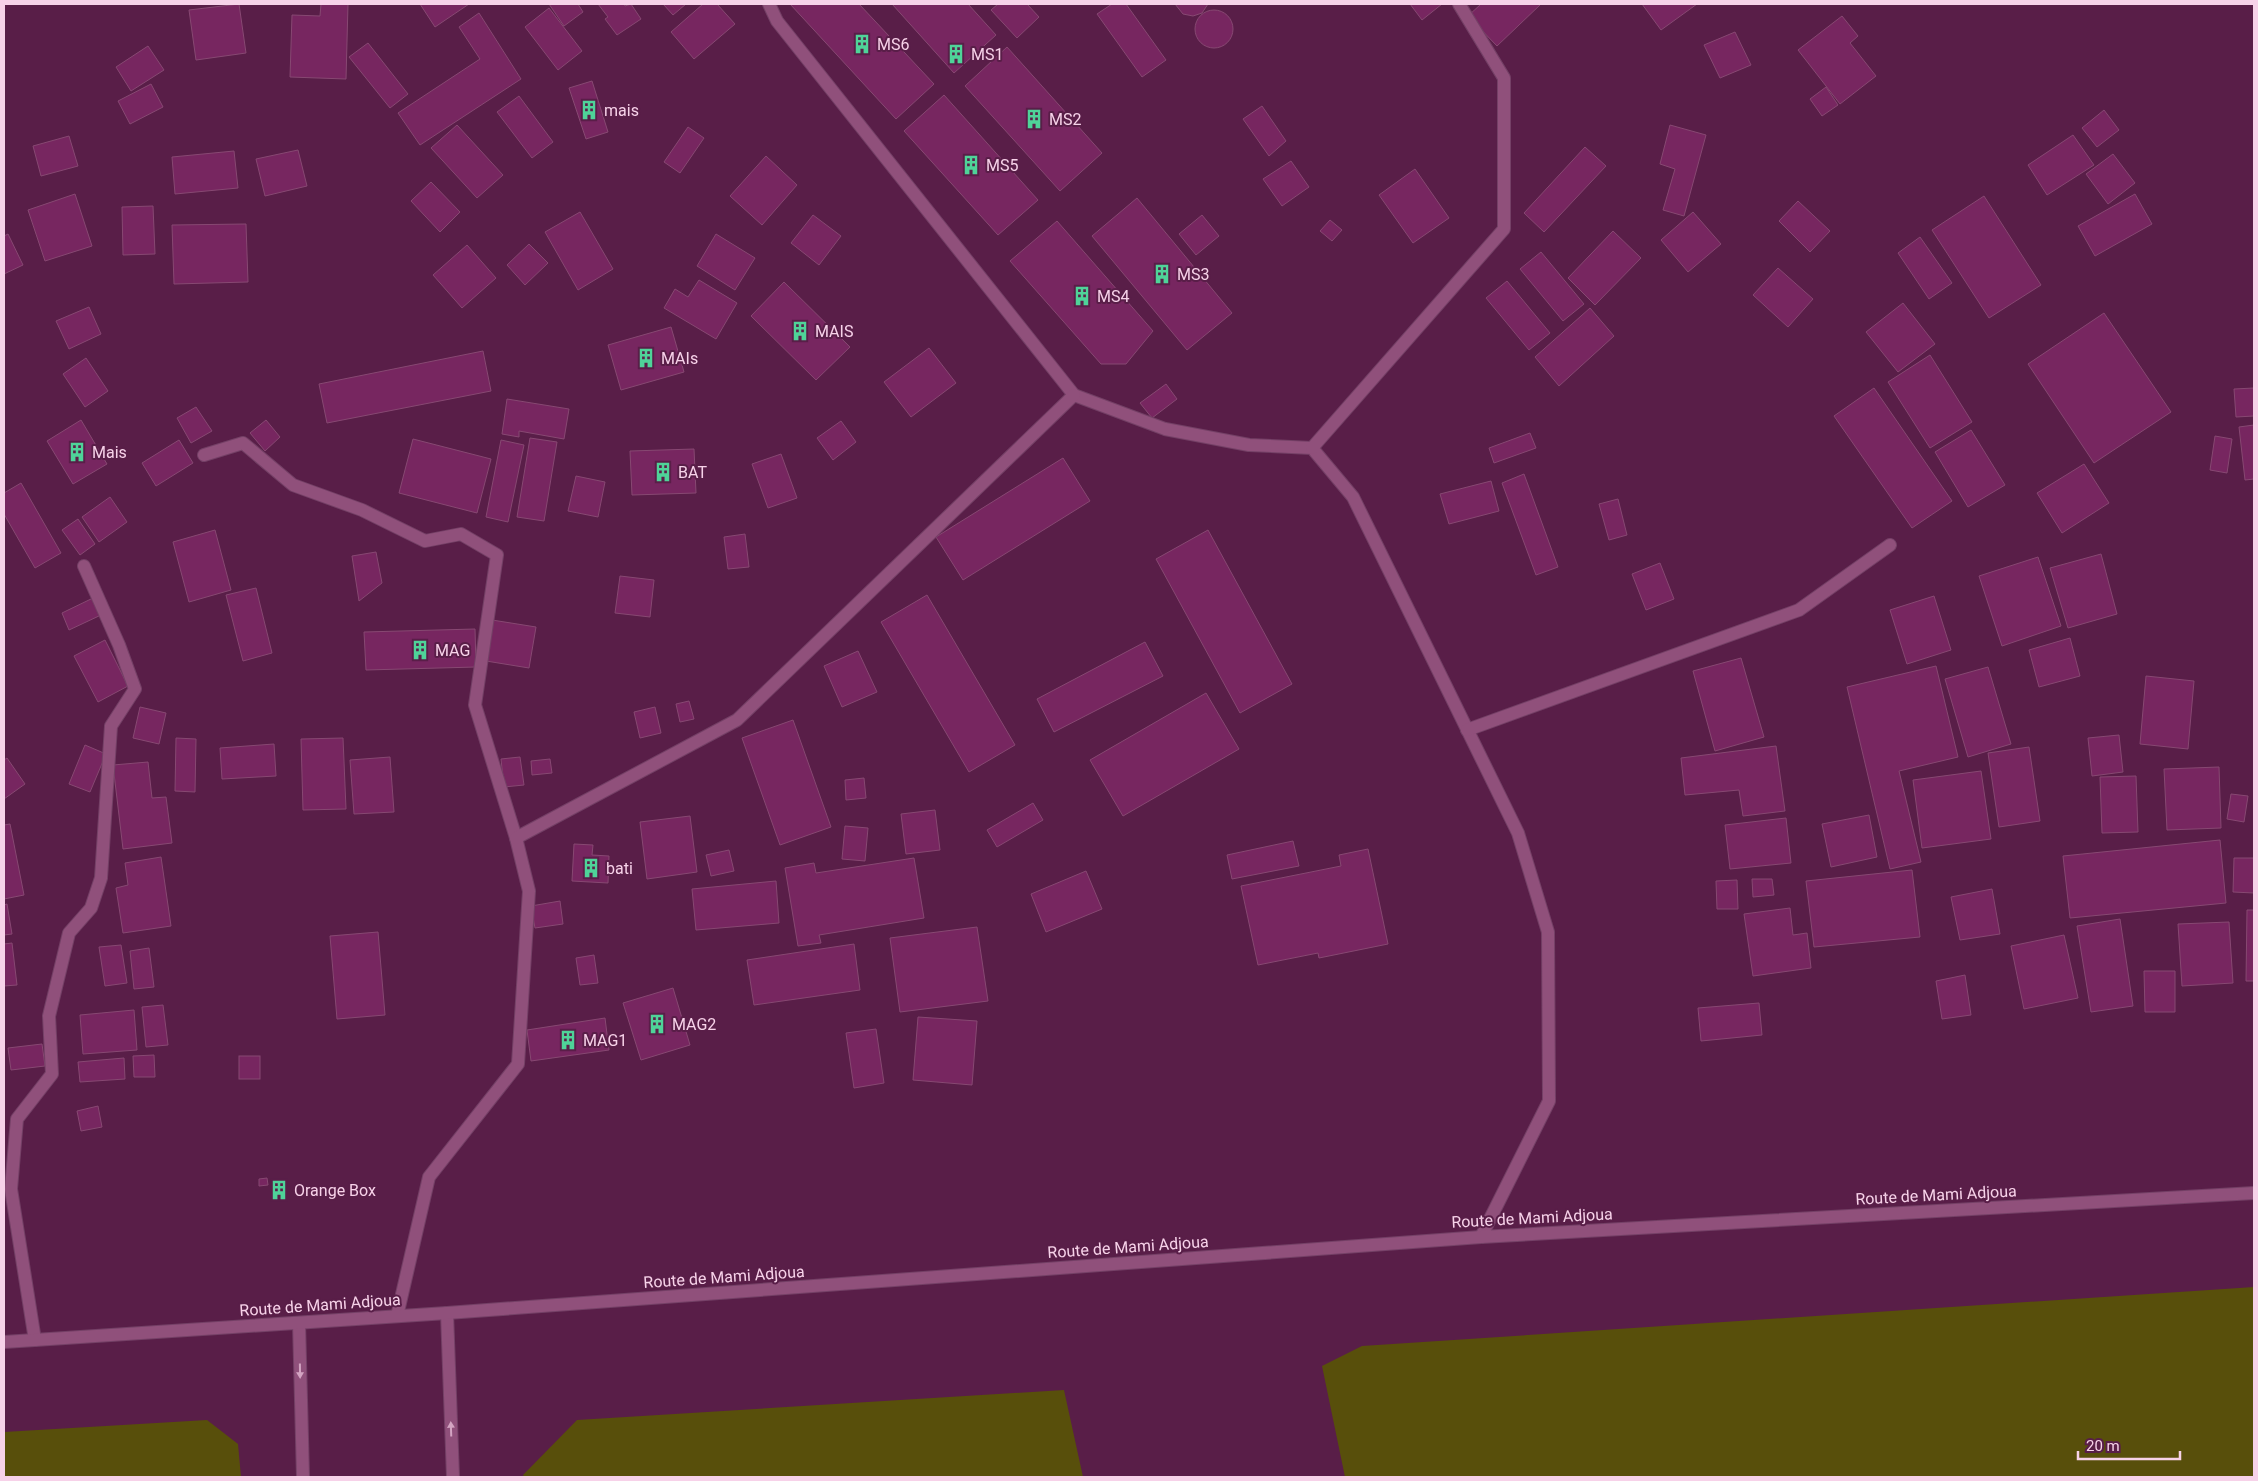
<svg xmlns="http://www.w3.org/2000/svg" width="2258" height="1481" font-family="Roboto,sans-serif">
  <rect width="100%" height="100%" fill="#591e48"/>
  <g fill="#584f0b">
    <path d="M2254 1287V1477H1345L1322 1366 1362 1346Z"/>
    <path d="M1064 1390 1083 1477H524L523 1475 577 1420Z"/>
    <path d="M207 1420 238 1444 241 1477H4V1432Z"/>
  </g>
  <g fill="#772660" stroke="#874872">
    <path d="M239 4 246 53 196 60 189 10Z"/>
    <path d="M321 4H348L346 79 290 77 292 15 320 16Z"/>
    <path d="M420 4H469L435 27Z"/>
    <path d="M549 4H578L583 12 564 26Z"/>
    <path d="M598 4H624L625 6 631 4 641 19 617 35 605 19 608 17Z"/>
    <path d="M663 4H686L673 15Z"/>
    <path d="M703 4H717L735 24 694 59 671 32Z"/>
    <path d="M790 4H859L934 84 896 119Z"/>
    <path d="M892 4H968L996 35 954 73Z"/>
    <path d="M998 4H1027L1039 17 1017 38 991 10Z"/>
    <path d="M1112 4H1126L1166 60 1142 77 1097 14Z"/>
    <path d="M1175 4H1208L1202 13 1193 16 1183 14Z"/>
    <path d="M1410 4H1442L1422 20Z"/>
    <path d="M1481 4H1541L1497 46 1468 16Z"/>
    <path d="M1642 4H1697L1661 30Z"/>
    <path d="M549 8 582 51 558 70 525 27Z"/>
    <circle cx="1214" cy="29" r="19"/>
    <path d="M479 13 521 79 420 145 398 113 480 59 459 27Z"/>
    <path d="M1842 16 1858 36 1850 43 1876 76 1840 104 1798 50Z"/>
    <path d="M1735 32 1751 65 1720 78 1704 45Z"/>
    <path d="M368 43 408 94 390 108 349 57Z"/>
    <path d="M148 46 164 70 131 91 116 67Z"/>
    <path d="M1007 47 1102 153 1060 191 965 86Z"/>
    <path d="M592 81 608 132 586 139 569 88Z"/>
    <path d="M151 84 163 107 130 124 118 101Z"/>
    <path d="M1826 87 1838 105 1822 116 1810 99Z"/>
    <path d="M944 95 1038 200 998 235 904 131Z"/>
    <path d="M519 96 553 142 532 158 497 112Z"/>
    <path d="M1262 106 1286 141 1269 156 1243 119Z"/>
    <path d="M2104 110 2119 130 2097 147 2082 128Z"/>
    <path d="M457 125 503 175 477 198 431 148Z"/>
    <path d="M1670 125 1706 135 1684 216 1663 210 1675 169 1660 164Z"/>
    <path d="M688 127 704 138 680 173 664 162Z"/>
    <path d="M2073 135 2094 165 2047 195 2028 165Z"/>
    <path d="M69 136 78 166 41 176 33 146Z"/>
    <path d="M1585 147 1606 166 1544 232 1524 213Z"/>
    <path d="M298 150 307 186 265 196 256 159Z"/>
    <path d="M234 151 238 188 175 194 172 157Z"/>
    <path d="M2113 154 2135 183 2108 204 2086 174Z"/>
    <path d="M766 156 797 185 762 225 730 196Z"/>
    <path d="M1291 161 1309 187 1282 206 1263 179Z"/>
    <path d="M1415 169 1449 218 1413 243 1379 195Z"/>
    <path d="M431 182 460 212 440 232 411 201Z"/>
    <path d="M75 194 92 246 45 261 28 210Z"/>
    <path d="M2135 194 2152 224 2095 256 2078 226Z"/>
    <path d="M1984 196 2041 285 1989 318 1932 230Z"/>
    <path d="M1137 198 1232 313 1187 350 1092 236Z"/>
    <path d="M1798 201 1830 231 1810 252 1779 221Z"/>
    <path d="M153 206 155 254 123 255 122 207Z"/>
    <path d="M580 212 613 269 578 290 545 232Z"/>
    <path d="M1693 212 1721 244 1688 272 1661 240Z"/>
    <path d="M813 215 841 236 819 265 791 243Z"/>
    <path d="M1202 215 1219 236 1196 255 1179 234Z"/>
    <path d="M1330 220 1342 230 1332 241 1320 231Z"/>
    <path d="M1057 221 1153 331 1126 364H1101L1010 261Z"/>
    <path d="M246 224 248 282 174 284 172 225Z"/>
    <path d="M1613 231 1641 258 1595 305 1568 278Z"/>
    <path d="M8 234 23 265 4 274V236Z"/>
    <path d="M716 234 755 258 735 290 697 266Z"/>
    <path d="M1920 237 1952 283 1929 299 1898 253Z"/>
    <path d="M529 244 548 263 525 285 507 265Z"/>
    <path d="M467 245 496 278 462 308 433 275Z"/>
    <path d="M1541 252 1584 304 1563 321 1520 269Z"/>
    <path d="M1778 268 1813 299 1788 327 1753 295Z"/>
    <path d="M699 280 737 303 716 339 664 308 675 289 688 297Z"/>
    <path d="M1507 281 1550 333 1529 350 1486 298Z"/>
    <path d="M784 282 850 347 816 380 751 316Z"/>
    <path d="M1903 303 1935 344 1898 372 1866 332Z"/>
    <path d="M89 307 101 334 69 349 56 321Z"/>
    <path d="M1590 308 1614 336 1559 386 1535 357Z"/>
    <path d="M2104 313 2171 412 2094 463 2028 364Z"/>
    <path d="M671 327 684 372 621 390 608 345Z"/>
    <path d="M929 348 956 383 911 417 884 382Z"/>
    <path d="M483 351 491 391 327 423 319 384Z"/>
    <path d="M1930 355 1972 422 1930 448 1888 382Z"/>
    <path d="M86 358 108 391 85 407 63 374Z"/>
    <path d="M1166 384 1177 399 1152 418 1140 403Z"/>
    <path d="M1874 388 1952 501 1912 528 1834 416Z"/>
    <path d="M2254 388V416L2236 417 2234 389Z"/>
    <path d="M507 399 569 409 564 439 519 431V437L502 434Z"/>
    <path d="M196 407 212 431 191 443 177 418Z"/>
    <path d="M81 420 107 464 73 484 47 441Z"/>
    <path d="M266 420 280 437 265 451 250 433Z"/>
    <path d="M841 421 856 442 833 460 817 438Z"/>
    <path d="M2254 425V479L2245 480 2239 427Z"/>
    <path d="M1971 430 2005 485 1968 507 1935 452Z"/>
    <path d="M1530 433 1536 448 1494 463 1489 448Z"/>
    <path d="M2215 436 2232 439 2227 473 2210 470Z"/>
    <path d="M530 438 557 442 544 521 517 517Z"/>
    <path d="M413 439 491 459 477 513 399 493Z"/>
    <path d="M179 440 193 463 156 486 142 463Z"/>
    <path d="M501 440 524 445 508 522 486 517Z"/>
    <path d="M694 449 696 493 632 495 630 451Z"/>
    <path d="M781 454 797 498 768 508 752 464Z"/>
    <path d="M1063 458 1090 501 963 580 936 537Z"/>
    <path d="M2084 464 2109 503 2062 533 2037 493Z"/>
    <path d="M1524 474 1558 567 1536 575 1502 483Z"/>
    <path d="M576 476 605 482 598 517 568 511Z"/>
    <path d="M1491 481 1499 511 1449 524 1440 494Z"/>
    <path d="M21 483 61 553 35 568 4 514V493Z"/>
    <path d="M110 497 127 522 99 542 82 517Z"/>
    <path d="M1618 499 1627 535 1609 540 1599 504Z"/>
    <path d="M78 519 95 544 80 555 62 530Z"/>
    <path d="M215 530 231 590 189 602 173 542Z"/>
    <path d="M1208 530 1292 684 1240 713 1156 559Z"/>
    <path d="M745 534 749 567 728 569 724 537Z"/>
    <path d="M376 552 382 583 359 601 352 556Z"/>
    <path d="M2101 554 2117 614 2068 628 2050 568Z"/>
    <path d="M2038 557 2061 626 2002 646 1979 576Z"/>
    <path d="M1660 563 1674 599 1646 610 1632 574Z"/>
    <path d="M620 576 654 580 650 617 615 613Z"/>
    <path d="M256 588 272 653 243 661 226 595Z"/>
    <path d="M927 595 1015 745 969 772 881 622Z"/>
    <path d="M1934 596 1951 650 1907 664 1890 610Z"/>
    <path d="M93 598 101 615 69 630 62 613Z"/>
    <path d="M492 620 536 627 529 668 486 661Z"/>
    <path d="M475 629 476 667 366 670 364 632Z"/>
    <path d="M2070 638 2080 676 2039 687 2029 650Z"/>
    <path d="M105 640 128 686 98 702 74 656Z"/>
    <path d="M1145 642 1163 676 1054 732 1037 699Z"/>
    <path d="M858 651 877 692 842 707 824 666Z"/>
    <path d="M1741 658 1764 737 1715 751 1693 671Z"/>
    <path d="M1936 666 1958 757 1899 771 1921 862 1890 869 1847 687Z"/>
    <path d="M1988 667 2011 744 1968 757 1945 679Z"/>
    <path d="M2146 676 2194 681 2188 749 2140 744Z"/>
    <path d="M1206 693 1239 749 1123 816 1090 760Z"/>
    <path d="M689 701 694 719 680 722 676 704Z"/>
    <path d="M140 707 166 713 159 744 133 738Z"/>
    <path d="M655 707 661 733 640 738 634 712Z"/>
    <path d="M793 720 831 827 780 845 742 738Z"/>
    <path d="M2119 735 2123 772 2092 776 2088 738Z"/>
    <path d="M176 738 196 739 195 792 175 791Z"/>
    <path d="M343 738 346 809 303 810 301 739Z"/>
    <path d="M274 744 276 776 222 779 220 748Z"/>
    <path d="M85 745 106 754 90 792 69 784Z"/>
    <path d="M1776 746 1785 811 1743 816 1739 790 1685 795 1681 758Z"/>
    <path d="M2029 747 2040 821 1999 827 1988 753Z"/>
    <path d="M390 757 394 812 354 814 350 760Z"/>
    <path d="M520 757 524 785 504 787 501 759Z"/>
    <path d="M7 758 25 784 4 799V760Z"/>
    <path d="M550 759 552 773 532 775 531 761Z"/>
    <path d="M148 762 152 798 166 797 172 843 123 849 113 765Z"/>
    <path d="M2219 767 2221 828 2167 830 2164 769Z"/>
    <path d="M1981 771 1991 839 1922 848 1913 780Z"/>
    <path d="M2136 776 2138 832 2102 833 2100 777Z"/>
    <path d="M864 778 866 798 846 800 845 780Z"/>
    <path d="M2231 794 2248 796 2244 822 2227 819Z"/>
    <path d="M1033 803 1043 820 997 847 987 830Z"/>
    <path d="M935 810 940 850 906 854 901 814Z"/>
    <path d="M1869 815 1877 857 1831 867 1822 824Z"/>
    <path d="M690 816 697 872 647 879 640 822Z"/>
    <path d="M1786 818 1791 863 1730 869 1725 825Z"/>
    <path d="M10 824 24 895 4 899V825Z"/>
    <path d="M845 826 868 828 865 861 842 859Z"/>
    <path d="M2220 840 2226 903 2070 918 2063 856Z"/>
    <path d="M1293 841 1299 866 1232 879 1227 855Z"/>
    <path d="M574 844 593 845 592 855 609 856 608 883 572 881Z"/>
    <path d="M1368 849 1388 944 1319 958 1318 953 1258 965 1241 886 1341 866 1339 855Z"/>
    <path d="M729 850 734 871 711 876 706 855Z"/>
    <path d="M161 857 171 926 123 933 116 888 128 885 125 863Z"/>
    <path d="M914 858 924 918 819 935 821 943 798 946 785 868 814 863 816 873Z"/>
    <path d="M2234 858H2254V893L2233 892Z"/>
    <path d="M1912 870 1920 937 1814 947 1806 881Z"/>
    <path d="M1086 871 1102 909 1046 932 1031 894Z"/>
    <path d="M1752 879H1772L1774 895 1753 897Z"/>
    <path d="M1737 880 1738 909H1717L1716 881Z"/>
    <path d="M776 881 779 923 696 930 692 889Z"/>
    <path d="M1992 889 2000 934 1960 940 1951 897Z"/>
    <path d="M560 901 563 924 535 928 531 906Z"/>
    <path d="M7 904 12 934 4 935V905Z"/>
    <path d="M1790 908 1793 935 1807 933 1811 968 1753 976 1744 914Z"/>
    <path d="M2247 910H2254V981H2246Z"/>
    <path d="M2120 919 2133 1006 2091 1012 2077 926Z"/>
    <path d="M2229 922 2233 983 2182 986 2178 924Z"/>
    <path d="M977 927 988 1001 900 1012 890 938Z"/>
    <path d="M378 932 385 1015 337 1019 330 936Z"/>
    <path d="M2064 935 2078 998 2024 1009 2011 946Z"/>
    <path d="M12 943 17 985 4 986V944Z"/>
    <path d="M854 944 860 990 754 1005 747 960Z"/>
    <path d="M121 945 127 983 105 986 99 947Z"/>
    <path d="M149 948 154 987 134 989 130 951Z"/>
    <path d="M594 955 598 983 580 985 576 958Z"/>
    <path d="M2144 971H2175V1012H2145Z"/>
    <path d="M1965 975 1971 1015 1942 1019 1936 981Z"/>
    <path d="M673 988 690 1045 641 1060 623 1003Z"/>
    <path d="M1759 1003 1762 1035 1701 1041 1698 1008Z"/>
    <path d="M163 1005 168 1045 146 1047 142 1007Z"/>
    <path d="M134 1010 137 1050 83 1054 80 1015Z"/>
    <path d="M918 1017 977 1021 972 1085 913 1080Z"/>
    <path d="M605 1018 609 1050 531 1061 527 1030Z"/>
    <path d="M876 1029 884 1083 854 1088 846 1033Z"/>
    <path d="M42 1044 45 1066 11 1070 8 1048Z"/>
    <path d="M154 1055 155 1077H134L133 1056Z"/>
    <rect x="239" y="1056" width="21" height="23"/>
    <path d="M124 1058 125 1079 80 1082 78 1062Z"/>
    <path d="M98 1106 102 1127 81 1131 77 1111Z"/>
    <path d="M267 1178 268 1185 259 1186V1179Z"/>
    <path d="M284 1186V1194H275V1187Z"/>
  </g>
  <g fill="none" stroke-linecap="round" stroke-linejoin="round">
    <defs>
      <g id="minor">
        <path d="M769 4 777 21 1074 395 1165 429 1249 445 1312 448 1353 497 1518 833 1548 932 1549 1101 1481 1237"/>
        <path d="M1312 448 1504 229V78L1459 4"/>
        <path d="M204 455 243 443 293 485 362 510 425 541 461 534 497 555 475 705 516 838 529 891 518 1064 429 1177 397 1316"/>
        <path d="M1467 730 1799 610 1890 545"/>
        <path d="M516 838 737 720 1074 395"/>
        <path d="M447 1313 453 1477"/>
        <path d="M299 1323 303 1477"/>
        <path d="M35 1340 11 1189 17 1119 52 1074 49 1016 69 933 91 908 101 878 111 726 135 689 119 645 84 566"/>
      </g>
      <path id="tertiary" d="M4 1342 447 1313 1481 1237 2254 1193"/>
    </defs>
    <use href="#minor" stroke="#744066" stroke-width="14"/>
    <use href="#tertiary" stroke="#744066" stroke-width="14"/>
    <use href="#minor" stroke="#90507b" stroke-width="12"/>
    <use href="#tertiary" stroke="#90507b" stroke-width="12"/>
  </g>
  <defs><path id="oneway-solid" d="M-6-.8H1V-3.2L6.5 0L1 3.2V.8H-6Z" transform="scale(1.25)"/></defs>
  <g fill="#d3a4c2">
    <use href="#oneway-solid" transform="translate(300 1371) rotate(89)"/>
    <use href="#oneway-solid" transform="translate(451 1429) rotate(-92)"/>
  </g>
  <defs>
    <symbol id="building-bare" viewBox="-9 -9 18 18"><path d="M-4-6H4V6H1V3H-1V6H-4ZM-2.5-4.3h1.7v1.8h-1.7ZM.8-4.3h1.7v1.8H.8ZM-2.5-1h1.7V.8h-1.7ZM.8-1h1.7V.8H.8Z" fill="#4fd399" stroke="#591e48" stroke-width="2.5" paint-order="stroke"/></symbol>
  </defs>
  <g fill-rule="evenodd">
    <use href="#building-bare" x="848" y="30" width="28" height="28"/>
    <use href="#building-bare" x="942" y="40" width="28" height="28"/>
    <use href="#building-bare" x="575" y="96" width="28" height="28"/>
    <use href="#building-bare" x="1020" y="105" width="28" height="28"/>
    <use href="#building-bare" x="957" y="151" width="28" height="28"/>
    <use href="#building-bare" x="1148" y="260" width="28" height="28"/>
    <use href="#building-bare" x="1068" y="282" width="28" height="28"/>
    <use href="#building-bare" x="786" y="317" width="28" height="28"/>
    <use href="#building-bare" x="632" y="344" width="28" height="28"/>
    <use href="#building-bare" x="63" y="438" width="28" height="28"/>
    <use href="#building-bare" x="649" y="458" width="28" height="28"/>
    <use href="#building-bare" x="406" y="636" width="28" height="28"/>
    <use href="#building-bare" x="577" y="854" width="28" height="28"/>
    <use href="#building-bare" x="643" y="1010" width="28" height="28"/>
    <use href="#building-bare" x="554" y="1026" width="28" height="28"/>
    <use href="#building-bare" x="265" y="1176" width="28" height="28"/>
  </g>
  <g text-anchor="middle" dominant-baseline="central" stroke-width="4" stroke-linejoin="round" paint-order="stroke">
    <g font-size="16" fill="#f7d2e9" stroke="#591e48" text-anchor="start">
      <text x="877" y="44">MS6</text>
      <text x="971" y="54">MS1</text>
      <text x="604" y="110">mais</text>
      <text x="1049" y="119">MS2</text>
      <text x="986" y="165">MS5</text>
      <text x="1177" y="274">MS3</text>
      <text x="1097" y="296">MS4</text>
      <text x="815" y="331">MAIS</text>
      <text x="661" y="358">MAIs</text>
      <text x="92" y="452">Mais</text>
      <text x="678" y="472">BAT</text>
      <text x="435" y="650">MAG</text>
      <text x="606" y="868">bati</text>
      <text x="672" y="1024">MAG2</text>
      <text x="583" y="1040">MAG1</text>
      <text x="294" y="1190">Orange Box</text>
    </g>
    <g font-size="16" fill="#f7d2e9" stroke="#591e48">
      <text transform="translate(1936 1195) rotate(-3)">Route de Mami Adjoua</text>
      <text transform="translate(1532 1218) rotate(-3)">Route de Mami Adjoua</text>
      <text transform="translate(1128 1247) rotate(-4)">Route de Mami Adjoua</text>
      <text transform="translate(724 1277) rotate(-4)">Route de Mami Adjoua</text>
      <text transform="translate(320 1305) rotate(-4)">Route de Mami Adjoua</text>
    </g>
  </g>
  <rect width="2258" height="1481" fill="none" stroke="#f7d2e9" stroke-width="10"/>
  <path d="M2078 1451v8h102v-8" fill="none" stroke="#f7d2e9" stroke-width="2.5"/>
  <text x="2086" y="1451" font-size="15" fill="#f7d2e9" stroke="#591e48" stroke-width="4" paint-order="stroke">20 m</text>
</svg>
